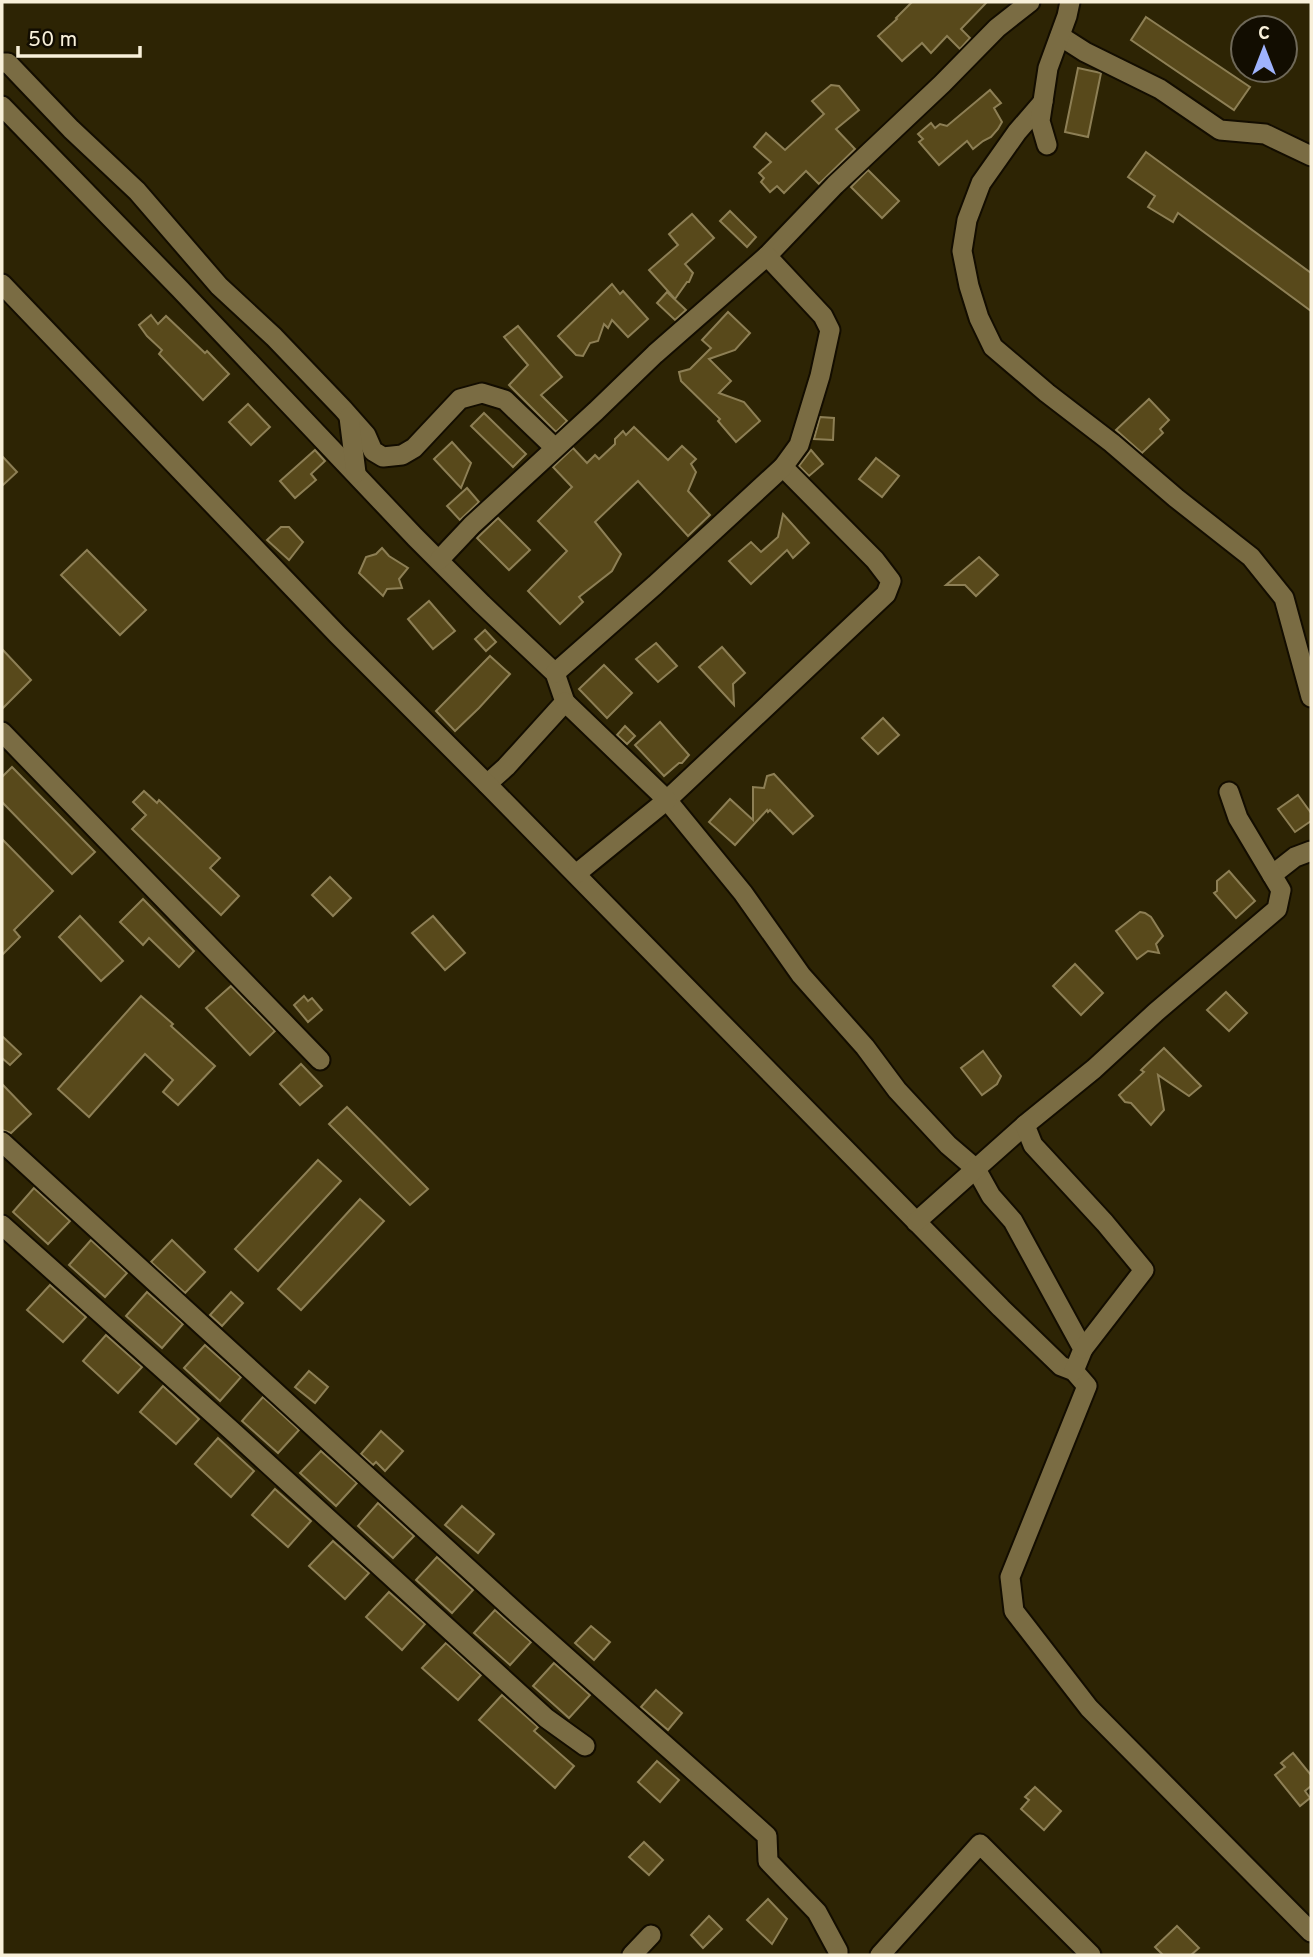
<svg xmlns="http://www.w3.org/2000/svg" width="1313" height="1957" font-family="Overpass,sans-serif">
  <rect width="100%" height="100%" fill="#2d2404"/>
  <g fill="#58491b" stroke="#8d7f55" stroke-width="2">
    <path d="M912 2H987L961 29 970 38 960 49 947 36 931 53 922 43 902 61 878 36 897 19 896 18Z"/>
    <path d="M1146 17 1250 87 1234 110 1131 40Z"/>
    <path d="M1078 68 1101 73 1088 137 1065 132Z"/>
    <path d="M831 85 839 86 859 110 836 129 855 149 819 184 806 171 784 193 777 186 770 192 761 182 764 178 759 173 771 162 754 147 766 133 785 150 824 114 812 101Z"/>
    <path d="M990 90 1001 103 994 108 1002 122 998 129 991 137 983 141 973 149 967 141 939 165 919 142 923 139 918 134 931 123 935 128 940 124 947 126Z"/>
    <path d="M1146 152 1311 273V311L1178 213 1173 222 1148 207 1155 196 1128 177Z"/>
    <path d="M868 170 899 201 882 218 851 187Z"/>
    <path d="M730 211 756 237 747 247 720 221Z"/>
    <path d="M692 214 714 238 685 264 693 273 689 282H687L675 299 649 270 678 245 669 234Z"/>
    <path d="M612 284 620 294 623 291 648 319 628 337 612 320 608 328 604 324 598 341 590 343 583 356 576 355 558 336Z"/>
    <path d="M667 292 686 310 675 320 657 303Z"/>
    <path d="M728 312 750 333 735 350 709 359 731 381 719 393 744 402 760 421 736 442 718 421 720 419 681 381 679 372 690 369 711 348 702 340Z"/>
    <path d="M151 315 158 324 166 316 205 353 207 351 229 374 203 400 159 354 162 350 147 336 139 325Z"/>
    <path d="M518 326 562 377 541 395 567 421 556 432 509 385 528 365 504 337Z"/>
    <path d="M1149 399 1169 420 1160 429 1163 433 1142 453 1116 430Z"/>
    <path d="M248 404 270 427 251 445 229 422Z"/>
    <path d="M484 413 526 454 513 467 471 426Z"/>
    <path d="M820 417 834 418 833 440 814 439Z"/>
    <path d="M634 427 668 460 682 446 696 459 691 464 696 472 688 491 710 515 688 536 638 481 595 522 621 554 612 571 579 597 583 602 560 624 528 591 567 551 538 521 572 487 553 467 573 448 587 463 595 455 599 459 615 444V439L623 431 626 435Z"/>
    <path d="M452 442 471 463 461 488 434 459Z"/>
    <path d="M315 450 325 461 311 474 316 480 295 498 280 481Z"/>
    <path d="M811 450 823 464 809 476 799 466Z"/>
    <path d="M2 456 17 472 2 486Z"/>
    <path d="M876 458 899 476 882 497 859 479Z"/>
    <path d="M467 488 479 502 460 520 447 506Z"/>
    <path d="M783 514 809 543 793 558 787 550 751 584 729 561 751 542 761 552 778 537Z"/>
    <path d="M498 518 530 550 509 570 477 538Z"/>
    <path d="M281 527H289L303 542 289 560 267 540Z"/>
    <path d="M382 548 389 556 408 568 399 579 402 588 387 589 383 596 359 573 366 557 376 554Z"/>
    <path d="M87 550 146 610 120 635 61 575Z"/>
    <path d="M979 557 998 575 976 596 965 585H946Z"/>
    <path d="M429 601 455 631 433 649 408 619Z"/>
    <path d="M485 630 496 642 486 651 475 639Z"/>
    <path d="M656 643 677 666 658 682 636 659Z"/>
    <path d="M722 647 745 673 733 684 734 705 699 667Z"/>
    <path d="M2 649 31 680 2 709Z"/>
    <path d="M490 656 510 674 479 708 455 731 436 711Z"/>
    <path d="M604 665 632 693 607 718 579 689Z"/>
    <path d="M883 718 899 735 878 754 862 738Z"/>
    <path d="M660 722 689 755 682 763H679L664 776 635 745Z"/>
    <path d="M625 726 635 736 627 744 617 735Z"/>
    <path d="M12 767 95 852 72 874 2 802V777Z"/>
    <path d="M774 774 813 816 793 834 770 810 768 812 767 810 735 845 709 822 730 799 753 820V787L764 788 767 776Z"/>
    <path d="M144 791 157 803 159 800 220 858 210 868 239 896 221 915 132 829 146 815 133 802Z"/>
    <path d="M1298 795 1311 813V821L1295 832 1278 809Z"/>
    <path d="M2 839 53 891 14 930 20 937 2 955Z"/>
    <path d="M1229 871 1255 901 1236 918 1214 893 1217 891V881Z"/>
    <path d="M330 877 351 898 333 916 312 895Z"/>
    <path d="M143 899 194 951 179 967 149 938 143 945 120 922Z"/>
    <path d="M1140 912 1145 913 1151 917 1163 936 1156 944 1159 953 1148 951 1137 959 1116 931Z"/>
    <path d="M80 916 123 961 101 981 59 937Z"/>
    <path d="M433 916 465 953 445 970 412 933Z"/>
    <path d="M1075 964 1103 993 1081 1015 1053 986Z"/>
    <path d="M231 986 275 1031 250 1055 206 1008Z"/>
    <path d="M1226 992 1247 1013 1229 1031 1207 1010Z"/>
    <path d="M141 996 173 1024 171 1026 215 1066 178 1105 163 1092 173 1080 145 1054 89 1117 58 1089Z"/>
    <path d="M304 996 308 1001 312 998 322 1010 308 1022 294 1005Z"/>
    <path d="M2 1036 21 1054 10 1065 2 1058Z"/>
    <path d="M1164 1048 1201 1086 1189 1096 1158 1075 1164 1110 1151 1125 1131 1103 1125 1102 1119 1095 1144 1072 1141 1070Z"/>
    <path d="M983 1051 1001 1076 997 1084 982 1095 961 1068Z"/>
    <path d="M301 1064 322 1086 300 1105 280 1084Z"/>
    <path d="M2 1084 31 1114 11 1133 2 1130Z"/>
    <path d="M347 1107 428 1189 410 1205 329 1124Z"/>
    <path d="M318 1160 341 1181 258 1271 235 1249Z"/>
    <path d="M34 1188 70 1221 48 1244 13 1212Z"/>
    <path d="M360 1199 384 1221 301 1310 278 1289Z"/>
    <path d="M91 1240 127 1273 105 1297 69 1265Z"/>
    <path d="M172 1240 205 1272 185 1293 151 1262Z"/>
    <path d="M50 1285 86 1317 63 1342 27 1310Z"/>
    <path d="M147 1292 183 1324 162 1348 126 1316Z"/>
    <path d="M231 1292 243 1303 222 1326 210 1315Z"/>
    <path d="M106 1335 142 1367 118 1393 83 1361Z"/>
    <path d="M205 1345 241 1377 220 1401 184 1368Z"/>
    <path d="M309 1371 328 1387 315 1403 295 1387Z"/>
    <path d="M163 1386 199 1419 176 1444 140 1412Z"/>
    <path d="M263 1397 299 1430 278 1453 242 1421Z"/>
    <path d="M381 1431 403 1451 385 1471 376 1462 373 1465 361 1454Z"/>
    <path d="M218 1438 254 1471 231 1497 195 1464Z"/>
    <path d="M321 1451 357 1483 336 1506 300 1473Z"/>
    <path d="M275 1489 311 1521 288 1547 252 1515Z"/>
    <path d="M378 1503 414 1536 393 1558 358 1526Z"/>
    <path d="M462 1506 494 1534 478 1553 445 1525Z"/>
    <path d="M333 1541 369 1573 345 1599 309 1566Z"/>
    <path d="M437 1557 473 1590 452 1613 416 1580Z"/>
    <path d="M389 1592 425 1624 402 1650 366 1617Z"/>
    <path d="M495 1610 531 1642 510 1665 474 1633Z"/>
    <path d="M591 1626 610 1642 594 1660 575 1643Z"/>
    <path d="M446 1643 481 1675 458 1700 422 1668Z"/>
    <path d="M554 1663 590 1695 569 1718 533 1686Z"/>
    <path d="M656 1690 682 1713 668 1730 641 1707Z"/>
    <path d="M502 1695 538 1727 534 1731 574 1766 555 1788 479 1720Z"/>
    <path d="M1293 1753 1311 1775V1786L1305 1791 1310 1798 1300 1806 1275 1775 1285 1767 1281 1763Z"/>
    <path d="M657 1761 679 1780 660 1802 638 1782Z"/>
    <path d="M1035 1787 1061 1811 1044 1830 1021 1809 1029 1800 1025 1797Z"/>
    <path d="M644 1842 663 1860 649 1875 629 1857Z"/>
    <path d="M768 1899 787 1919 772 1944 747 1920Z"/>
    <path d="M709 1916 722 1929 703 1948 691 1935Z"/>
    <path d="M1177 1926 1199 1948 1191 1955H1163L1155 1947Z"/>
  </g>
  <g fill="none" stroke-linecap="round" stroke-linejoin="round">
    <defs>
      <g id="minor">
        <path d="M1060 36 1085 52 1160 89 1220 130 1265 134 1311 156"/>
        <path d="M2 63H8L71 129 137 191 219 286 274 337 343 409 366 435 373 451 383 457 402 455 414 448 460 399 482 393 505 400 555 448"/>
        <path d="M1043 102 1017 132 981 183 967 220 962 251 969 286 979 318 993 347 1047 393 1112 443 1176 498 1251 557 1284 598 1311 697"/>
        <path d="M2 106 180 289 415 537 482 604 555 673 565 702 506 767 487 784"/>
        <path d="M1047 145 1040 121 1048 68 1067 16 1070 2"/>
        <path d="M767 256 835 185 942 84 997 28 1030 2"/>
        <path d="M2 284 338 635 487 784 1001 1308 1061 1366 1074 1371 1087 1386 1010 1577 1014 1611 1089 1708 1311 1932"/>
        <path d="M349 417 356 473"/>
        <path d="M439 560 472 525 596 411 655 354 767 256 823 316 830 330 820 376 799 445 783 467 875 560 891 581 886 594 667 800 743 893 801 975 865 1047 897 1090 948 1145 976 1169 991 1196 1013 1221 1083 1349 1074 1371"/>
        <path d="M555 673 655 585 783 467"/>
        <path d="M565 702 667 800 576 874"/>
        <path d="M2 732 320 1060"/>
        <path d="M1272 875 1295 857 1311 851"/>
        <path d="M2 1142 520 1616 767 1836 768 1861 817 1912 838 1951V1955"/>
        <path d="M916 1222 1025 1125"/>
        <path d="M2 1225 231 1430 546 1718 585 1746"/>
        <path d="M1083 1349 1144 1270 1105 1223 1033 1145 1025 1125 1094 1069 1156 1012 1277 909 1281 890 1238 818 1229 792"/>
        <path d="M632 1955 651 1935"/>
        <path d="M880 1955 980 1844 1091 1955"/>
      </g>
    </defs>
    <use href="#minor" stroke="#130d00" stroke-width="23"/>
    <use href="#minor" stroke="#7a6c43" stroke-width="19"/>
  </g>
  <rect width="1313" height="1957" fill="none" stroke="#f8f0da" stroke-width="7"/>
  <g transform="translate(1264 49)"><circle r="33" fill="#120d01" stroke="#6e6858" stroke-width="2"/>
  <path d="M0-5L12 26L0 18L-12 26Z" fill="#9fb3fd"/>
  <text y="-10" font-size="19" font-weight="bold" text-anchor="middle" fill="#f8f0da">С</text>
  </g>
  <path d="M18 46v10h122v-10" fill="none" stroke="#f8f0da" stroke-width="3.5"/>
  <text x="28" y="46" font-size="21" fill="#f8f0da" stroke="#120d01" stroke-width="5" paint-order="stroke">50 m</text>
</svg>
